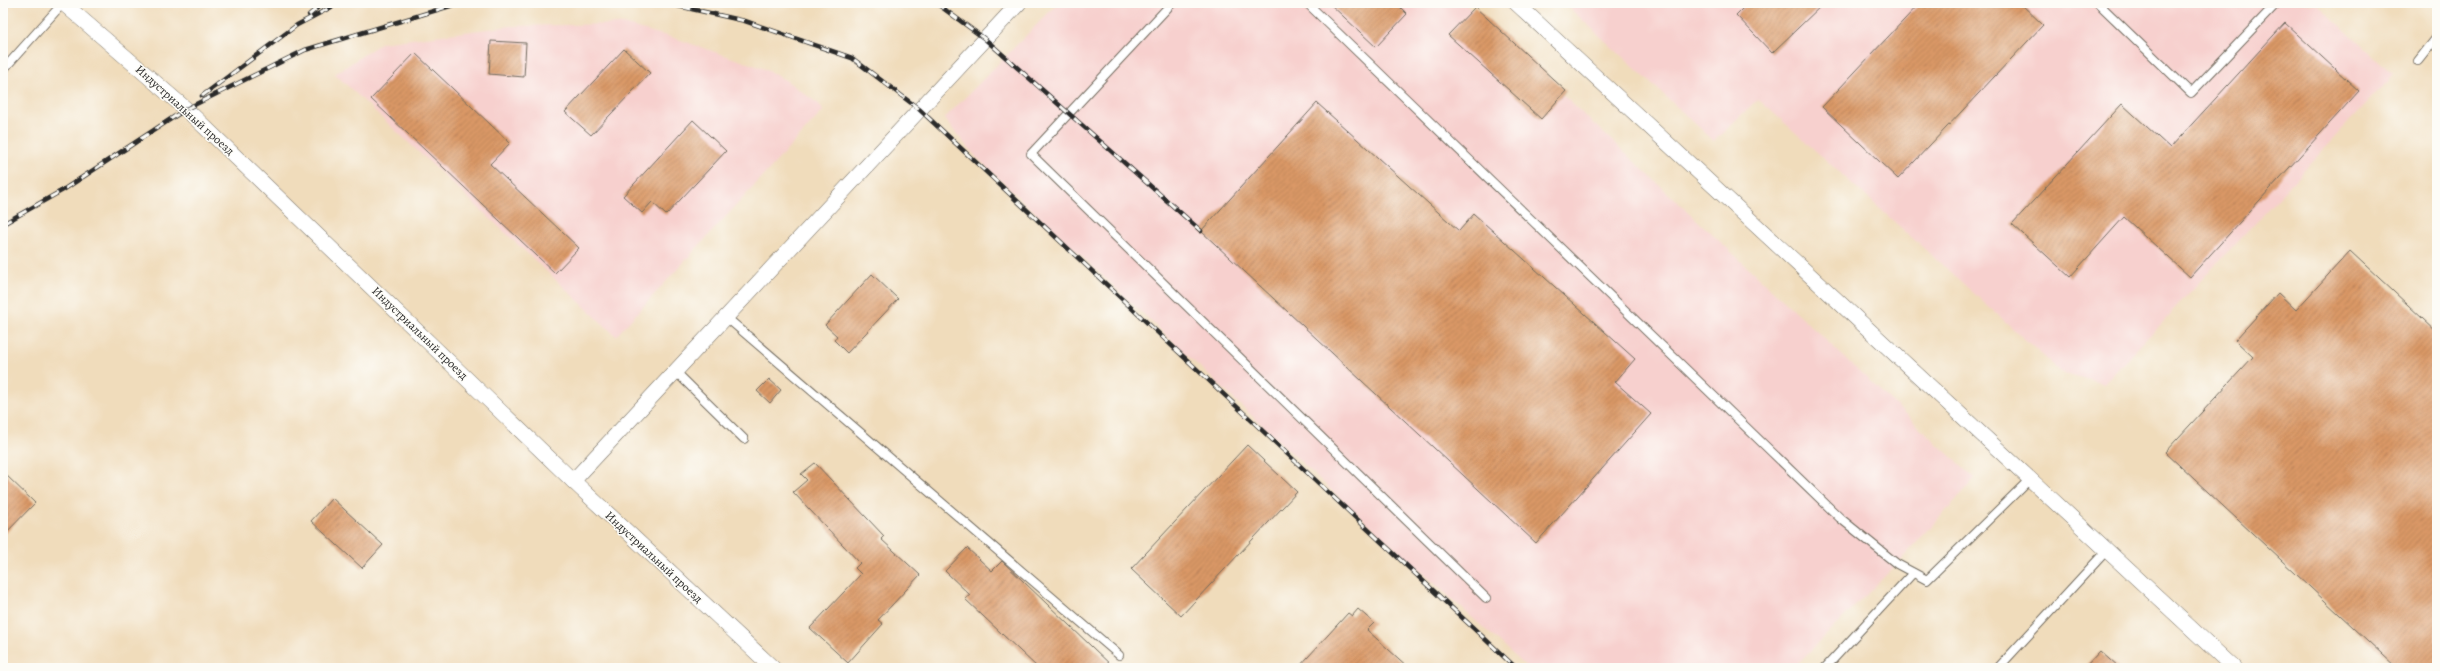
<svg xmlns="http://www.w3.org/2000/svg" width="2440" height="671" font-family="Alegreya,serif">
  <defs>
    <pattern id="building-hatch" width="6" height="6" patternUnits="userSpaceOnUse"><rect width="6" height="6" fill="#da9866"/><path d="M-1 1l2-2M0 6l6-6M5 7l2-2" fill="none" stroke="#b17c54"/></pattern>
  </defs>
  <rect width="100%" height="100%" fill="#fdfcf7"/>
  <filter id="ink" filterUnits="userSpaceOnUse"><feTurbulence type="fractalNoise" baseFrequency=".025" numOctaves="2"/><feDisplacementMap in="SourceGraphic" scale="8" xChannelSelector="R" yChannelSelector="G"/><feConvolveMatrix kernelMatrix="1 2 1 2 8 2 1 2 1" color-interpolation-filters="sRGB"/></filter>
  <filter id="wash" filterUnits="userSpaceOnUse"><feTurbulence type="fractalNoise" baseFrequency=".012" numOctaves="4" result="noise"/><feDisplacementMap in="SourceGraphic" scale="16" xChannelSelector="R" yChannelSelector="G"/><feGaussianBlur stdDeviation="0.9" result="paint"/><feColorMatrix in="noise" values="0 0 0 0 0 0 0 0 0 0 0 0 0 0 0 0 0 1.4 0 .05"/><feComposite in="paint" operator="in"/></filter>
  <g filter="url(#wash)">
    <rect width="100%" height="100%" fill="#f0dcbb"/>
    <g fill="#f7d0ce">
      <path d="M1058 3H1464L1975 479 1897 564 1793 668H1528L1329 488 977 158 944 119Z"/>
      <path d="M1564 3H2316L2393 75 2104 384 2061 372 1758 99 1714 141Z"/>
      <path d="M623 24 674 38 765 69 787 81 820 105 823 111 616 336 335 74 381 43 511 26Z"/>
    </g>
    <g id="blocks">
      <g fill="url(#building-hatch)">
        <path d="M1329 3H1396L1407 14 1376 47Z"/>
        <path d="M1748 3H1824L1772 53 1736 15Z"/>
        <path d="M1920 3H2020L2043 25 1898 179 1822 107Z"/>
        <path d="M1475 7 1566 91 1541 119 1448 35Z"/>
        <path d="M2285 23 2359 91 2190 277 2124 217 2070 277 2012 224 2122 104 2170 148Z"/>
        <path d="M491 41 526 43 524 77 489 74Z"/>
        <path d="M624 49 650 73 591 135 565 112Z"/>
        <path d="M415 53 510 143 490 164 579 248 555 273 371 99Z"/>
        <path d="M1317 103 1459 231 1474 214 1635 359 1615 382 1651 414 1536 543 1201 231Z"/>
        <path d="M693 120 726 151 666 215 652 202 642 213 623 196Z"/>
        <path d="M2350 251 2437 332V668H2397L2165 452 2253 357 2235 340 2278 293 2296 310Z"/>
        <path d="M872 274 898 299 847 353 834 340 837 336 825 325Z"/>
        <path d="M769 379 781 390 770 403 757 391Z"/>
        <path d="M1247 445 1297 492 1181 616 1131 569Z"/>
        <path d="M815 463 884 536 881 539 920 575 878 620 883 624 848 663 810 628 861 574 855 568 860 563 793 492 807 480 801 474Z"/>
        <path d="M3 472 35 503 3 536Z"/>
        <path d="M332 498 383 545 362 568 311 521Z"/>
        <path d="M967 548 992 571 1002 561 1114 668H1038L965 599 970 595 945 571Z"/>
        <path d="M1358 609 1374 623 1367 630 1409 668H1298L1348 613 1352 616Z"/>
        <path d="M2100 651 2119 668H2084Z"/>
      </g>
    </g>
  </g>
  <g filter="url(#ink)">
    <use href="#blocks" fill-opacity="0" stroke="#70695d" stroke-width="1"/>
    <g fill="none" stroke-linecap="round" stroke-linejoin="round">
      <defs>
        <g id="service">
          <path d="M1172 3 1031 154 1486 598"/>
          <path d="M1307 3 1840 518 1897 564 1927 580 2030 479"/>
          <path d="M2098 3 2191 93 2277 3"/>
          <path d="M2418 61 2437 37"/>
          <path d="M3 70 63 3"/>
          <path d="M726 317 1119 655"/>
          <path d="M675 371 744 439"/>
          <path d="M1825 668 1913 573"/>
          <path d="M1998 668 2107 550"/>
        </g>
        <g id="minor">
          <path d="M63 3 186 109 573 481 773 668"/>
          <path d="M1516 3 2234 668"/>
          <path d="M573 481 1019 3"/>
        </g>
      </defs>
      <use href="#service" stroke="#70695d" stroke-width="10"/>
      <use href="#minor" stroke="#70695d" stroke-width="16"/>
      <use href="#service" stroke="#fff" stroke-width="8"/>
      <use href="#minor" stroke="#fff" stroke-width="15"/>
      <defs>
        <g id="rail">
          <path d="M665 3 745 21 852 58 919 109 1516 668"/>
          <path d="M936 3 985 39 1201 231"/>
          <path d="M309 15 323 3"/>
          <path d="M202 96 297 25 339 3"/>
          <path d="M3 224 63 190 186 109 305 50 460 3"/>
        </g>
      </defs>
      <use href="#rail" stroke="#2b2b2b" stroke-width="4.5"/>
      <use href="#rail" stroke="#fdfcf7" stroke-width="3" stroke-dasharray="9" stroke-linecap="butt"/>
    </g>
  </g>
  <g text-anchor="middle" dominant-baseline="central" stroke-width="3" stroke-linejoin="round" paint-order="stroke">
    <g font-size="12" fill="#2b2b2b" stroke="#fdfcf7">
      <text transform="translate(185 110) rotate(42)">Индустриальный проезд</text>
      <text transform="translate(420 333) rotate(44)">Индустриальный проезд</text>
      <text transform="translate(654 557) rotate(43)">Индустриальный проезд</text>
    </g>
  </g>
  <rect width="2440" height="671" fill="none" stroke="#fdfcf7" stroke-width="16"/>
</svg>
